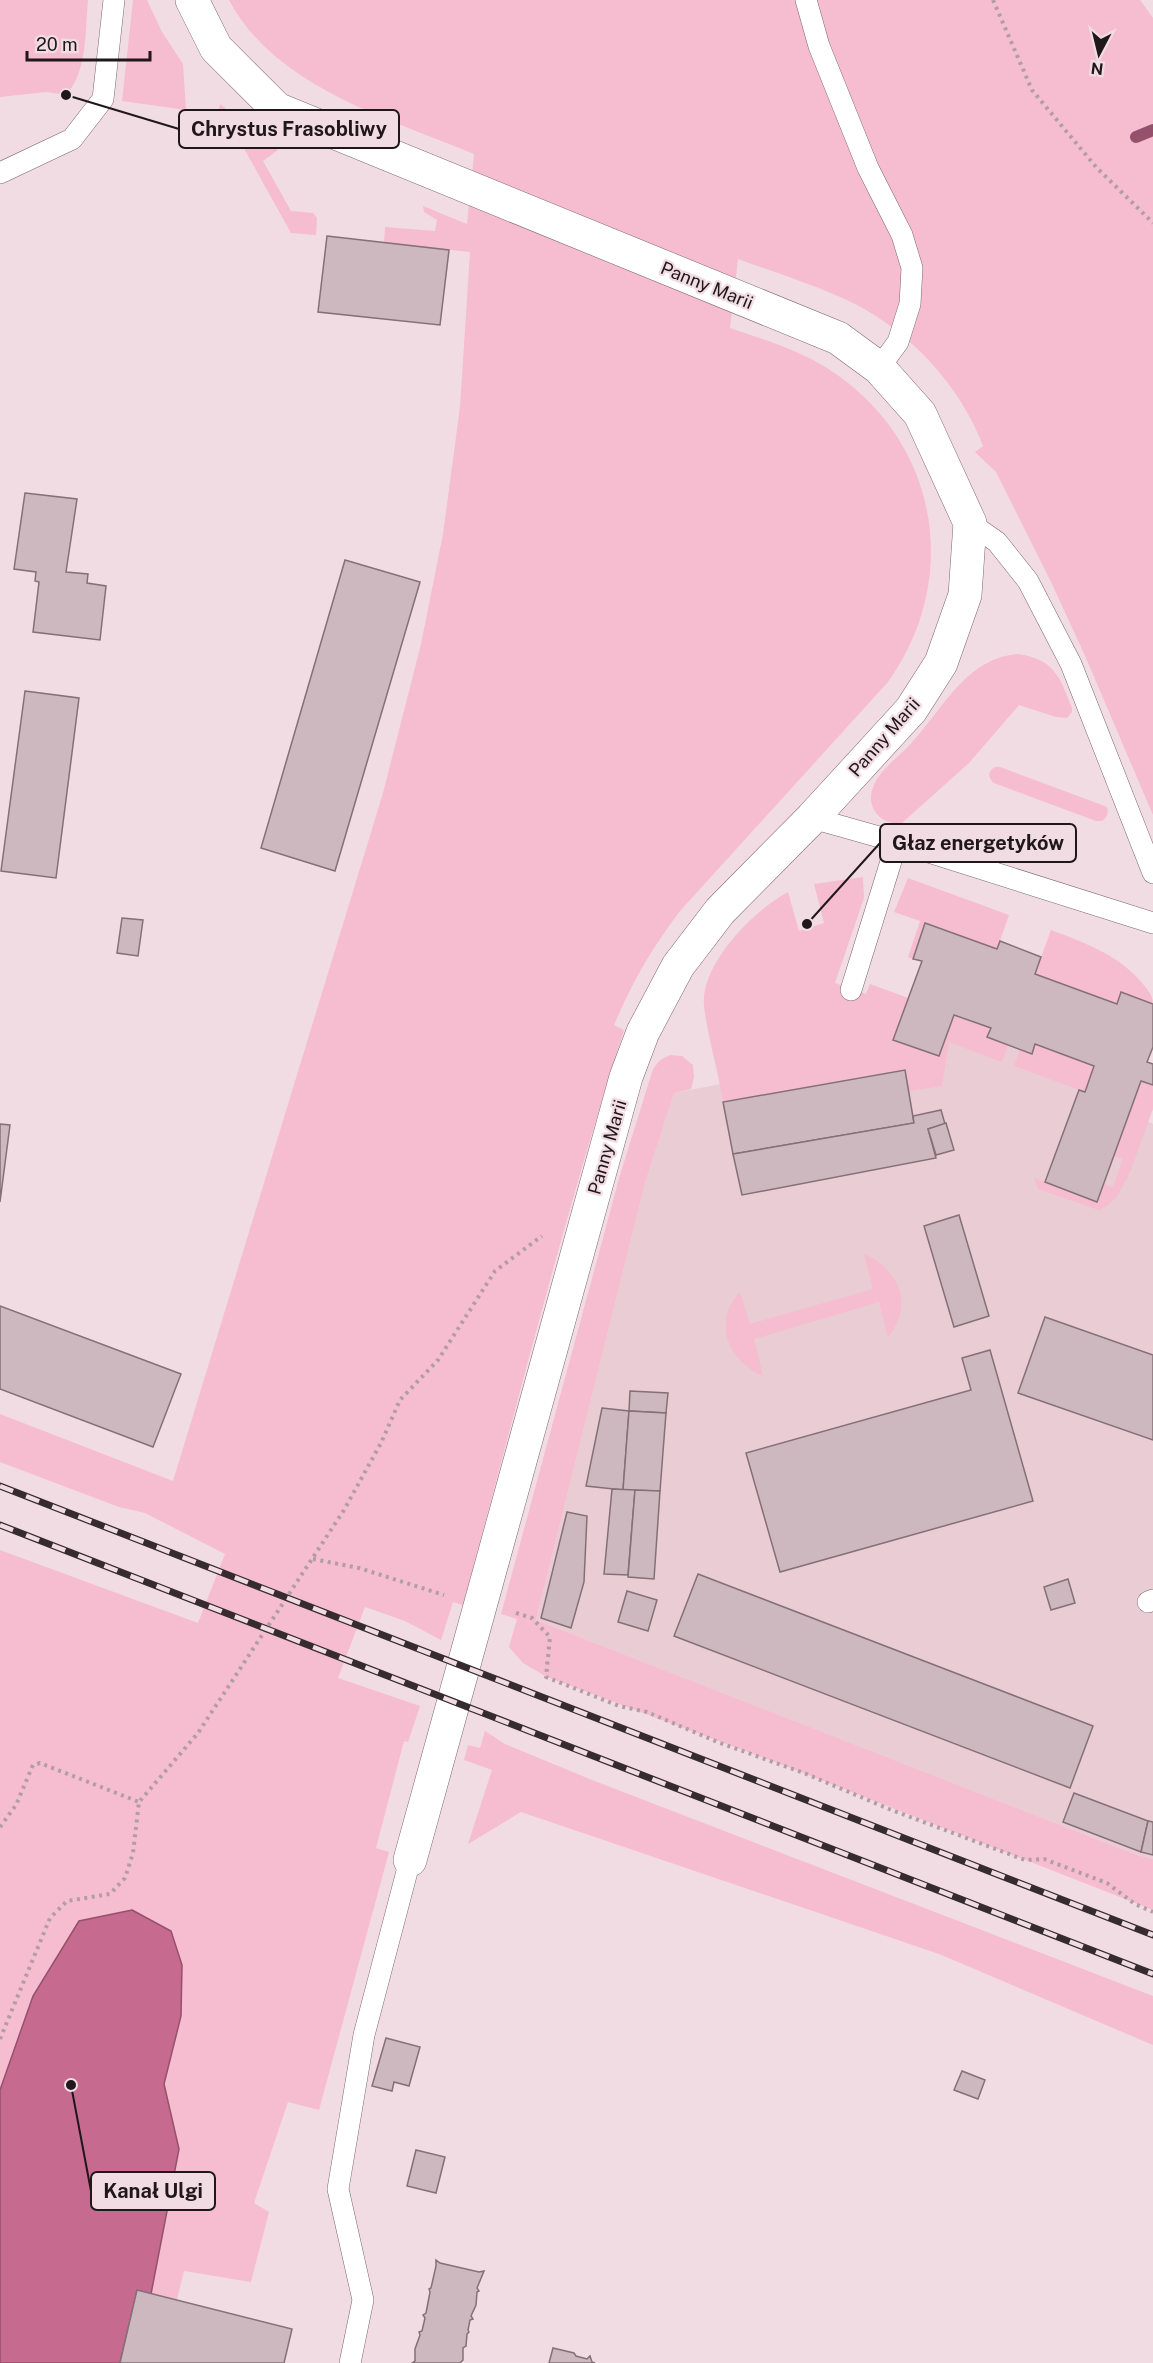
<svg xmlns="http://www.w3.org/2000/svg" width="1153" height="2363" font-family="'Public Sans',sans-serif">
  <rect width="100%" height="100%" fill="#f2dce3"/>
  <path fill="#eaccd5" d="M925 923 996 949 1000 941 1041 957 1035 973 1117 1003 1121 992 1153 1004V1047L1147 1062 1153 1064V1085L1141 1081 1129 1113 1153 1124V1859L1137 1855 536 1620 645 1183 674 1093 721 1084 723 1101 910 997 922 962 913 959Z"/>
  <g fill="#f6bcd0">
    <path d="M0 0H88C85 30 88 71 66 95L46 92 0 97Z"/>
    <path d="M133 0H147L162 32 183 64 186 110 122 101Z"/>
    <path d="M229 0H1140L1153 18V815L1086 658 1052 584 996 472 975 452 983 446C961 387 911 332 853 303 816 285 776 273 738 259L730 328C763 339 798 350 827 368 938 438 963 577 888 682L680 911C652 948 632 982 614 1025L624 1030C563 1219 515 1413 463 1605L453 1602 441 1640 405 1621 365 1607 338 1678 420 1706 408 1742 404 1741 376 1848 389 1852 319 2110 288 2102 254 2203 269 2212 251 2282 184 2271 177 2299 151 2294 179 2149 164 2084 181 2016 33 1996 0 2090V1550L198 1623 225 1554 145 1513 119 1507 0 1462V1414L173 1481 383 793 421 644 443 534 460 407 470 252 384 243 385 227 435 231 437 220 424 212 423 206 467 224 474 154C388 118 275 87 229 0Z"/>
    <path d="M220 104 278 150 263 161 291 211 313 213 317 218 316 235 291 233 232 127 217 121Z"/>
    <path d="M1018 654C1054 659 1060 677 1072 708V712L1067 718 1056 717 1019 705 969 763 902 823C880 826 864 806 874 785 882 767 902 755 914 740 944 707 967 658 1018 654Z"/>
    <path d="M995 767H1000L1102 805 1107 807C1109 814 1107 817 1102 821H1096L994 783C988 778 987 771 995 767Z"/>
    <path d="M863 877 864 898 835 983 866 994 870 984 991 1028 987 1037 1008 1045 1002 1062 949 1042 942 1086 909 1091 905 1070 723 1102C718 1070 708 1038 704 1006 700 964 754 910 788 892L799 931 824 923 814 884Z"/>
    <path d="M908 878 1009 915 997 949 913 959 908 957 920 921 894 912Z"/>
    <path d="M1051 930C1085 943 1118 954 1143 984 1148 991 1153 995 1153 1004L1121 993 1117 1004 1035 974Z"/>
    <path d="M1035 1044 1094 1066 1085 1092 1014 1066 1020 1049 1032 1053Z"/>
    <path d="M670 1055 682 1056 693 1065 694 1077 691 1089 674 1093 645 1183 536 1620 1137 1855 1153 1859V1910L775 1762 547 1677 523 1663 509 1647 517 1619 501 1614 620 1175 653 1069 660 1060Z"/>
    <path d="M1141 1081 1153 1085V1109L1130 1172 1118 1195 1108 1205 1099 1210 1038 1189 1034 1178 1097 1201 1103 1184 1113 1187 1123 1159 1114 1156Z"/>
    <path d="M864 1254C900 1270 914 1305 888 1337L879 1302 754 1339 763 1376C728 1361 712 1322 740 1292L750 1324 873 1289Z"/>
    <path d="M485 1731 505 1744 592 1780 1153 1996V2045L939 1954 521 1812 468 1844 492 1770 464 1760 468 1745 480 1748Z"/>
  </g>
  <path fill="#c76a8f" stroke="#95516c" stroke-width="1.5" d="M132 1910 171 1931 182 1965 181 2016 164 2084 179 2149 151 2294 137 2291 120 2363H0V2090L33 1996 79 1921Z"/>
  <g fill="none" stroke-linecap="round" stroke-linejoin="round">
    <path stroke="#95516c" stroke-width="12" d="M1136 137 1153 130"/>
  </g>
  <g fill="#ceb8bf" stroke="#847077" stroke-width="1.5">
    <path d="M327 236 449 250 440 325 318 312Z"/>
    <path d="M25 493 77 499 66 572 88 574 87 583 106 586 100 640 33 632 39 582 35 581 36 572 14 569Z"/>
    <path d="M345 560 420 582 335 871 261 848Z"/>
    <path d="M25 691 79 698 56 878 1 871Z"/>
    <path d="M122 918 143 920 138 956 117 953Z"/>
    <path d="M925 923 997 949 1000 941 1041 957 1035 974 1117 1004 1121 992 1153 1004V1047L1147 1062 1153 1064V1085L1141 1081 1097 1202 1045 1182 1079 1090 1085 1092 1094 1066 1035 1044 1032 1054 987 1037 991 1028 954 1015 939 1056 893 1040 922 961 913 959Z"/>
    <path d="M905 1070 914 1123 733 1154 723 1102Z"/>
    <path d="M941 1110 945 1124 928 1129 936 1158 742 1195 733 1154 914 1123 913 1116Z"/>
    <path d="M946 1123 954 1150 936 1155 928 1129Z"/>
    <path d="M0 1124 10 1125 0 1202Z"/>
    <path d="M959 1215 989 1316 954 1327 924 1226Z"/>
    <path d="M0 1306 181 1374 153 1447 0 1389Z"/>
    <path d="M1045 1317 1153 1355V1440L1018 1393Z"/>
    <path d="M990 1350 1033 1501 780 1572 746 1453 971 1390 962 1358Z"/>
    <path d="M630 1391 668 1393 666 1413 629 1411Z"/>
    <path d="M602 1408 629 1411 623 1490 586 1486Z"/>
    <path d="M629 1411 666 1413 660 1491 623 1490Z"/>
    <path d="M612 1489 635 1490 628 1575 604 1574Z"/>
    <path d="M635 1490 660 1491 654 1579 628 1577Z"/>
    <path d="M567 1512 587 1516 584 1582 571 1628 541 1618Z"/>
    <path d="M698 1574 1093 1726 1070 1788 674 1636Z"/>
    <path d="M1068 1579 1075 1603 1051 1610 1044 1587Z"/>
    <path d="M627 1591 657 1600 648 1631 618 1622Z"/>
    <path d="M1074 1793 1148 1821 1141 1852 1063 1822Z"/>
    <path d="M1148 1821 1153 1822V1855L1141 1852Z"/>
    <path d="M386 2038 420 2047 409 2086 394 2082 392 2091 372 2086Z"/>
    <path d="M962 2071 985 2080 978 2099 954 2090Z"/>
    <path d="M416 2150 445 2157 436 2193 407 2186Z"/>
    <path d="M436 2260 440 2263 479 2272 484 2271 477 2288 479 2291 477 2292 476 2305 471 2316 473 2319 470 2320 468 2330 469 2332 467 2334 466 2346 463 2348V2360L460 2363H412L415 2361V2349L420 2335 419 2332 422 2331 425 2318 423 2315 426 2313 430 2292 429 2289 431 2288 436 2266Z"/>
    <path d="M137 2290 292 2329 284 2363H120Z"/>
    <path d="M553 2348 574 2353 576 2356 587 2359 590 2356 592 2362 595 2363H549Z"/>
  </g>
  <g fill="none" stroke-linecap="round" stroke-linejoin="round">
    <defs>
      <g id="lane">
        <path d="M806 0 819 46 868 168 902 235 912 268 910 304 898 342 879 368"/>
        <path d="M0 173 72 139 103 99 114 0"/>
        <path d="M970 523 997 542 1028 581 1071 664 1153 873"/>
        <path d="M812 818 897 842 1153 923"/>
        <path d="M851 990 897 842"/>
        <path d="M1148 1602 1153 1600"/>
        <path d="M350 2363 363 2300 338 2189 364 2035 410 1860"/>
      </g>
      <path id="street" d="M192 0 216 48 277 109 838 338 879 368 920 414 970 523 965 595 941 663 911 710 812 818 720 911 678 966 643 1032 626 1077 410 1860"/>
    </defs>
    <use href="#lane" stroke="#7b686e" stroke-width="22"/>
    <use href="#street" stroke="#7b686e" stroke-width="34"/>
    <g stroke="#b09ea4" stroke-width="4" stroke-dasharray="3 4.5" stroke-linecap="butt">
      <path d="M993 0 1032 90 1096 167 1153 223"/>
      <path d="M313 1559 359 1568 444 1595"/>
      <path d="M516 1613 532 1618 550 1637 546 1677 619 1706 647 1712 720 1743 804 1773 889 1809 1025 1860 1044 1859 1107 1883 1135 1904 1153 1912"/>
      <path d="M0 1827 16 1805 33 1765 40 1763 139 1802"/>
      <path d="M0 2039 50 1918 67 1901 110 1894 125 1878 133 1853 139 1802 198 1733 344 1510 381 1443 400 1400 438 1360 495 1271 542 1236"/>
    </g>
    <use href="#lane" stroke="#fff" stroke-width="21"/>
    <use href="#street" stroke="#fff" stroke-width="33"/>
    <defs>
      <g id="rail">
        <path d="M0 1486 1153 1935"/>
        <path d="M0 1525 1153 1974"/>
      </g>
    </defs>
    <use href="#rail" stroke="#362c2f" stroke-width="7"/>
    <use href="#rail" stroke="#f2dce3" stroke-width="4.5" stroke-dasharray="14" stroke-linecap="butt"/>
  </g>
  <g text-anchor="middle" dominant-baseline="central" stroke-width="4.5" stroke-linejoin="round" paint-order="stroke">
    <g font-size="18" fill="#1f171a" stroke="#f2dce3">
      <text transform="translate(707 285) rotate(22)">Panny Marii</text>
      <text transform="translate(884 737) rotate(-49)">Panny Marii</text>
      <text transform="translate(607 1147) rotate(-74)">Panny Marii</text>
    </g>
  </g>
  <path fill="none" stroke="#1f171a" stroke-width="2" d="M66 95L179 129M807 924L880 843M71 2085L91 2191"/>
  <g fill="#1f171a" stroke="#f2dce3" stroke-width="2">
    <circle cx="66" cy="95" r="6"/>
    <circle cx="807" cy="924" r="6"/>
    <circle cx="71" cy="2085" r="6"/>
  </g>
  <g fill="#f2dce3" stroke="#1f171a" stroke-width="2">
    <rect x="179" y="110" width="220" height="38" rx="6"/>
    <rect x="880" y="824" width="196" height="38" rx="6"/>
    <rect x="91" y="2172" width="124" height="38" rx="6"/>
  </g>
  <g font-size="20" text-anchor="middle" font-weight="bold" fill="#1f171a">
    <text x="289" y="136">Chrystus Frasobliwy</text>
    <text x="978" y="850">Głaz energetyków</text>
    <text x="153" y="2198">Kanał Ulgi</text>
  </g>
  <g transform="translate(1099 54) rotate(187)" stroke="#f2dce3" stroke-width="4.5" paint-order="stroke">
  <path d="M0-4.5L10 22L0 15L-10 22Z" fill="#1f171a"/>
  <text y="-9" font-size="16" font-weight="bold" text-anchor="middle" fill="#1f171a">N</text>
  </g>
  <path d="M27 51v9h123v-9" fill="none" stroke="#1f171a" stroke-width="3"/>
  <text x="36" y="51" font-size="18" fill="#1f171a" stroke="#f2dce3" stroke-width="4.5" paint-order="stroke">20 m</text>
</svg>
